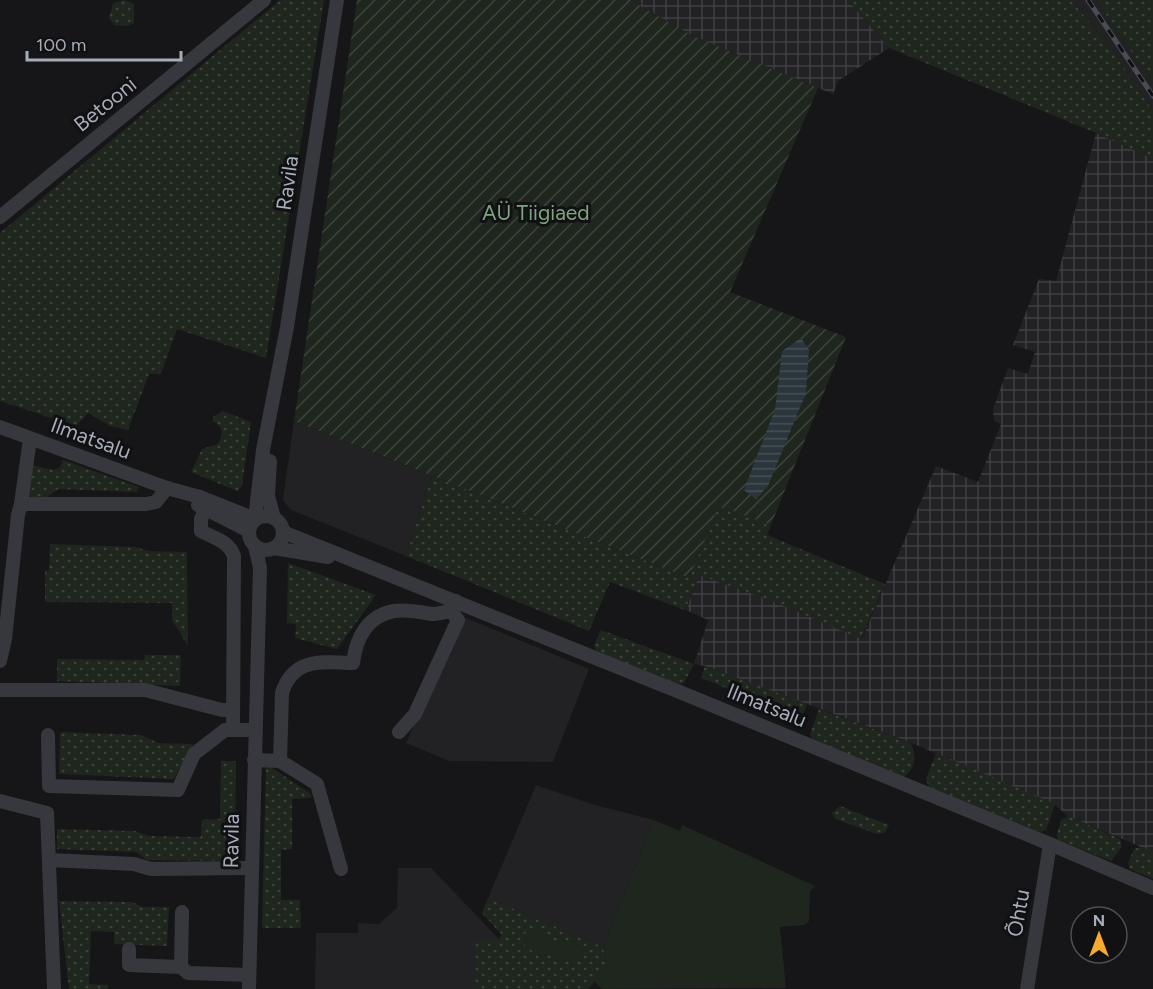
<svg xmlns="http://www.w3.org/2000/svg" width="1153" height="989" font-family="Figtree,sans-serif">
  <defs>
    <pattern id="industrial-grid" width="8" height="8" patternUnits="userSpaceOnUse" patternTransform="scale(1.5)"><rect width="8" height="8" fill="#222225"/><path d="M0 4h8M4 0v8" fill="none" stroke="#3f3f43"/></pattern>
    <pattern id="grass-dots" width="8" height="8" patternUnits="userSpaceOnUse" patternTransform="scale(1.5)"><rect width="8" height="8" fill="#1e261e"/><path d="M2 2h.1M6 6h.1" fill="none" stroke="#3c433d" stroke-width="1.8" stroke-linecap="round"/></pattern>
    <pattern id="garden-furrows" width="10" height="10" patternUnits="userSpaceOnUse" patternTransform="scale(1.5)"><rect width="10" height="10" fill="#1e261e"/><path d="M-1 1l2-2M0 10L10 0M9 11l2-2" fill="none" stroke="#3c433d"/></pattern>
    <pattern id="water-rules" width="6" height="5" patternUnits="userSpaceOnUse" patternTransform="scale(1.5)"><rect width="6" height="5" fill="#2b353c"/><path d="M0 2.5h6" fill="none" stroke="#475056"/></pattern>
  </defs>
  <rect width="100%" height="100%" fill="#161618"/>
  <g fill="#222225">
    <path d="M1071 0H1096L1153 83V111L1113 51Z"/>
    <path d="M294 421 432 476 406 556 291 510 286 504 283 499Z"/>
    <path d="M464 617 589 669 553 762 449 761 406 743Z"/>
    <path d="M536 785 595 805 654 820 603 947 488 898Z"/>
    <path d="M398 868H431L547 989H315L316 933H358V923L379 924 397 908Z"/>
  </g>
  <g fill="url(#industrial-grid)">
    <path d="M630 0H848L889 48 838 81 833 94 693 36Z"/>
    <path d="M1096 133 1153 159V852L1068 816 1054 804 912 743 705 666 694 664 708 620 686 610 699 575 775 602 862 639 936 466 978 482 1001 424 994 421 993 409 1008 368 1028 374 1035 352 1013 345 1039 279 1056 281Z"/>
  </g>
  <g fill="url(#grass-dots)">
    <path d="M125 0 134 4V23L128 26 114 25 109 18 113 3Z"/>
    <path d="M280 0H324L266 358 177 329 161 374H149L128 430 110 426 88 413 77 425 60 421 0 401V233Z"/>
    <path d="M848 0H1071L1113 51 1153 111V159L1096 133 889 48Z"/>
    <path d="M1096 0H1153V83Z"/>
    <path d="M223 411 251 422 242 486 237 491 191 472 202 449 218 444C223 433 224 427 212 421L214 416Z"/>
    <path d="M63 460 139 487 137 492 58 489 45 498 31 497 27 493 31 465 54 470 60 467Z"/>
    <path d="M432 476 689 578 719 505 771 525 767 535 885 584 861 639 775 602 699 575 685 610 610 582 589 631 406 556Z"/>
    <path d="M50 544 135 547 148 551 187 552 188 646 172 620V603L45 602V571L49 570Z"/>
    <path d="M288 563 376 595 337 649 295 638 296 624 287 623Z"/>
    <path d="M601 630 694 664 684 683 679 685 596 651 594 645Z"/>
    <path d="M145 655H181L180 686 57 681V659L144 660Z"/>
    <path d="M705 666 807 704 801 721C767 707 735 691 701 678Z"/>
    <path d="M819 709 911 743C916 755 916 768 904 777L813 741 810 734Z"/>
    <path d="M60 732 141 735 158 743 193 744 174 779 59 774Z"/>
    <path d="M936 753 1055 804 1046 830 1040 832 929 787 926 779Z"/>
    <path d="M221 761H236L235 861 146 860 137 852 57 849V829L135 831 149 836 201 837 202 820 220 819Z"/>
    <path d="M266 764 311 794V798L292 799V849L281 850V900H300L301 928H262Z"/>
    <path d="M840 806 889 825 885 833 877 834 835 819 832 813Z"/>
    <path d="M1068 816 1120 839 1122 847 1111 861 1058 840 1057 834 1061 820Z"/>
    <path d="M1141 847 1153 852V879L1130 869 1128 863 1134 849Z"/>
    <path d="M488 898 603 947 607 967 588 989H474L476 940 497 941 502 935 482 913Z"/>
    <path d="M59 901 132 902 142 907H169L167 946 114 944V932L91 931 89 984 108 985V989H69Z"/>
  </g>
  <g fill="#1e261e">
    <path d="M654 820 680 831 682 825 815 886 810 891 809 921 804 925 780 927 786 988 602 989 594 981 607 967 603 947Z"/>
    <path d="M535 929 551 941 578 942 582 948C584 961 569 963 559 959L554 952 539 956 524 945 523 939 525 933Z"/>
  </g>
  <path fill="url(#garden-furrows)" d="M357 0H630L693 36 818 88 730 292 846 337 771 525 719 506 689 578 294 421Z"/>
  <path fill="url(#water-rules)" d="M801 338 809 350 806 393 768 486 756 499 744 490 775 409 782 351Z"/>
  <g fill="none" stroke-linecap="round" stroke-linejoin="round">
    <g stroke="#37383d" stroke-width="14">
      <path d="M0 217 264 0"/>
      <path d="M0 427 167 488 200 497 255 519"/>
      <path d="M270 461 268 496 274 518"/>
      <path d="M21 504H146L156 502 167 488"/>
      <path d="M198 505 249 531"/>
      <path d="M206 508 201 519V531C215 539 228 540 234 556L233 730"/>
      <circle cx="266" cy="533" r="17"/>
      <path d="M255 519 263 450 287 327 337 0"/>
      <path d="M283 532 687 695 1050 844 1153 888"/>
      <path d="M274 548 328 557"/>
      <path d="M0 661 5 639 18 515 21 504 30 439"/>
      <path d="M0 690H145L222 710H233"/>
      <path d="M399 732 415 714 458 620 451 611"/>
      <path d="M48 735 49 786 178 790 194 754 225 730H255"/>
      <path d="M254 760 280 761 317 784 341 869"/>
      <path d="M280 761 282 693C293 657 323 662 353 663 356 638 367 616 394 611 407 609 420 612 432 614 438 614 445 612 451 611L456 601"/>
      <path d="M0 801 47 813 54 989"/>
      <path d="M49 860 134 864 151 869 251 868"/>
      <path d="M129 949V965L181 967 188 973 249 975"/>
      <path d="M181 967 182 912"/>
      <path d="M249 989 260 568 255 546"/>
      <path d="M1027 989 1050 844"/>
    </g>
    <defs>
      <path id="rail" d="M1088 0 1153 96"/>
    </defs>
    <use href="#rail" stroke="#494c52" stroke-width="5"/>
    <use href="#rail" stroke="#111113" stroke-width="3" stroke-dasharray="9" stroke-linecap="butt"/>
  </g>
  <g text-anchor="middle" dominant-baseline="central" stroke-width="6" stroke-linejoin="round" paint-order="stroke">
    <g font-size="21" fill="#a7adb8" stroke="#111113">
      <text transform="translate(105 104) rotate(-39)">Betooni</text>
      <text transform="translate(287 183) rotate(-82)">Ravila</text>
      <text transform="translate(91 438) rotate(20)">Ilmatsalu</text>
      <text transform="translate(767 705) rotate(22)">Ilmatsalu</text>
      <text transform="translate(231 841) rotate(-89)">Ravila</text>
      <text transform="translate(1018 913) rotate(-80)">Õhtu</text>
    </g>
    <g font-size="21" fill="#7ea47e" stroke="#111113">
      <text x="536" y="212">AÜ Tiigiaed</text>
    </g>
  </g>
  <g transform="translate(1099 935)"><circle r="28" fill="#111113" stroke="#4d4f55" stroke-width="1.5"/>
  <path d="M0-4.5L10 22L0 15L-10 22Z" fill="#f7aa2e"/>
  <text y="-9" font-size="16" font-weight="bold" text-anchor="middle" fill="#a7adb8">N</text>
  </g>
  <path d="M27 51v9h154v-9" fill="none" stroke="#a7adb8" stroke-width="3"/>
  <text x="36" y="51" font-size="18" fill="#a7adb8" stroke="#111113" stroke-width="4.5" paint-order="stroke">100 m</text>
</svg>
